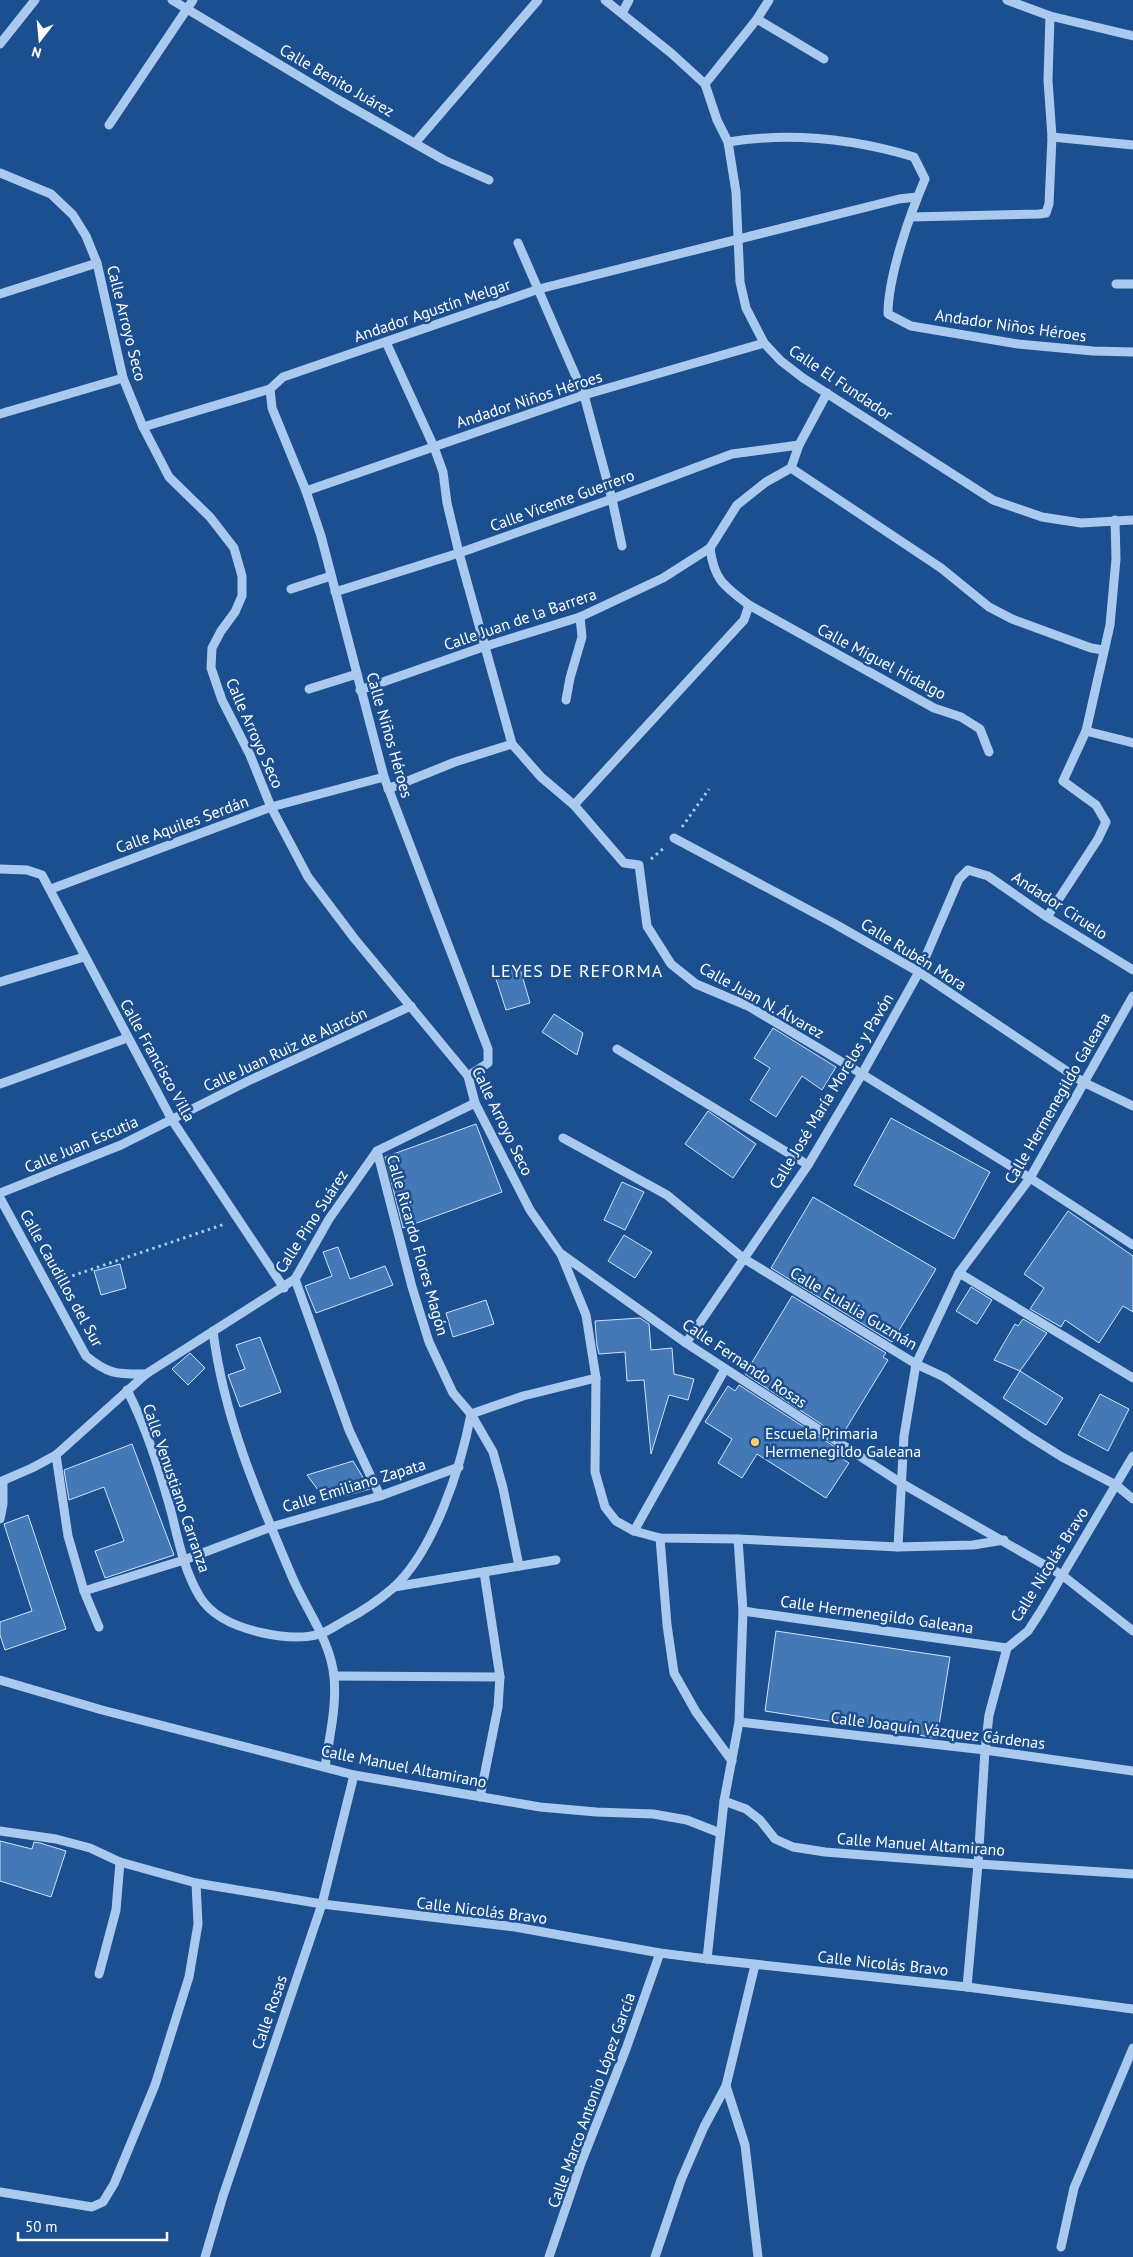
<svg xmlns="http://www.w3.org/2000/svg" width="1133" height="2257" font-family="'PT Sans',sans-serif">
  <rect width="100%" height="100%" fill="#1b4f8f"/>
  <g fill="#4478b7" stroke="#cfe3fa">
    <path d="M520 968 530 1003 506 1010 495 976Z"/>
    <path d="M554 1014 583 1033 577 1055 542 1032Z"/>
    <path d="M773 1028 836 1067 822 1090 802 1076 776 1117 750 1100 770 1068 754 1058Z"/>
    <path d="M708 1111 756 1144 733 1178 685 1144Z"/>
    <path d="M891 1118 990 1172 954 1239 854 1185Z"/>
    <path d="M476 1124 502 1192 403 1228 385 1157Z"/>
    <path d="M622 1182 644 1192 625 1230 604 1220Z"/>
    <path d="M813 1197 936 1269 892 1342 771 1268Z"/>
    <path d="M1068 1211 1133 1256V1312L1123 1306 1099 1343 1065 1320 1061 1327 1030 1309 1044 1288 1024 1274Z"/>
    <path d="M624 1235 652 1252 635 1278 608 1261Z"/>
    <path d="M338 1247 350 1279 385 1266 393 1285 316 1313 305 1286 332 1276 323 1252Z"/>
    <path d="M120 1264 126 1288 101 1295 94 1271Z"/>
    <path d="M971 1287 992 1300 977 1324 956 1311Z"/>
    <path d="M792 1296 886 1353 883 1357 888 1360 841 1437 745 1374Z"/>
    <path d="M486 1300 494 1324 453 1337 446 1313Z"/>
    <path d="M640 1318 649 1324 651 1350 672 1348 674 1374 694 1379 688 1400 669 1395 651 1454 644 1380 627 1381 625 1352 599 1354 597 1346 595 1321Z"/>
    <path d="M1023 1319 1047 1333 1020 1371 994 1360 1015 1324 1018 1326Z"/>
    <path d="M260 1337 281 1392 240 1407 228 1375 245 1369 236 1345Z"/>
    <path d="M190 1353 205 1368 188 1385 172 1369Z"/>
    <path d="M1020 1371 1063 1398 1046 1425 1003 1398Z"/>
    <path d="M739 1385 835 1447 832 1452 849 1463 826 1498 757 1454 742 1478 718 1463 732 1439 705 1422 728 1386 735 1391Z"/>
    <path d="M1100 1394 1129 1409 1108 1451 1078 1435Z"/>
    <path d="M132 1444 174 1555 105 1578 95 1551 124 1541 104 1487 69 1500 64 1470Z"/>
    <path d="M353 1461 370 1489 326 1501 307 1475Z"/>
    <path d="M28 1515 66 1629 5 1650 0 1635V1622L32 1611 4 1524Z"/>
    <path d="M776 1631 950 1657 937 1738 765 1711Z"/>
    <path d="M0 1841 32 1849 34 1842 40 1843 66 1851 51 1897 0 1881Z"/>
  </g>
  <g fill="none" stroke-linecap="round" stroke-linejoin="round">
    <g stroke="#a9c9ee" stroke-width="3" stroke-dasharray="2.5 4" stroke-linecap="butt">
      <path d="M682 827 709 789"/>
      <path d="M651 859 665 847"/>
      <path d="M60 1280 225 1224"/>
    </g>
    <g stroke="#a9c9ee" stroke-width="9">
      <path d="M172 0 337 99 444 160 489 180"/>
      <path d="M605 0 671 53 705 84 717 120 728 142 736 192 740 282 746 308 764 343 781 361 803 378 993 500 1042 517 1081 523 1133 520"/>
      <path d="M1007 0 1050 16 1133 36"/>
      <path d="M622 13 629 0"/>
      <path d="M757 19 824 59"/>
      <path d="M0 44 35 0"/>
      <path d="M705 84 757 19 769 0"/>
      <path d="M109 125 193 0"/>
      <path d="M1052 137 1133 145"/>
      <path d="M728 142C790 132 854 139 914 157L925 179C910 214 888 276 888 314L911 326 1018 344 1093 351 1133 352"/>
      <path d="M415 143 538 0"/>
      <path d="M0 173 51 194 73 215 86 236 97 263 123 378 143 427 169 477 210 517 234 548 242 576V596L235 612 221 631 212 648 211 668 222 700 250 755 271 807 308 877 354 938 468 1076 475 1103 530 1210 560 1253 686 1343 901 1483 1062 1575 1133 1631"/>
      <path d="M911 217 1039 214 1046 213 1049 204 1052 137 1048 80 1050 16"/>
      <path d="M518 243 584 395 612 499 622 546"/>
      <path d="M1116 284H1133"/>
      <path d="M0 294 97 263"/>
      <path d="M386 342 434 447 443 472 447 503 459 553 512 744 541 777 574 805 624 863 639 865 647 926 671 964 696 984 748 1006 862 1074 1030 1178 1133 1245"/>
      <path d="M270 389 272 408 306 491 321 536 384 777 488 1049V1063L468 1076"/>
      <path d="M0 414 123 378"/>
      <path d="M143 427 270 389 283 377 539 289 899 199 917 197"/>
      <path d="M791 468 941 568 989 607 1012 619 1091 648 1103 650"/>
      <path d="M306 491 584 395 764 343"/>
      <path d="M710 548C714 580 724 586 749 605L934 708 961 717 980 729 989 752"/>
      <path d="M291 589 331 576"/>
      <path d="M335 592 459 553 612 499 732 454 799 445"/>
      <path d="M309 689 357 674"/>
      <path d="M360 690 483 647 580 617 663 578 710 548 737 505 766 482 791 468 799 445 827 393"/>
      <path d="M566 700 570 678 582 637 580 617"/>
      <path d="M1086 731 1133 743"/>
      <path d="M388 789 455 762 512 744"/>
      <path d="M574 805 744 620 749 605"/>
      <path d="M674 838 835 924 919 972 1083 1082 1133 1106"/>
      <path d="M0 869 27 870 42 875 172 1120 284 1288"/>
      <path d="M51 889 271 807 384 777"/>
      <path d="M1047 917 1098 839 1106 822 1096 805 1063 781 1086 731 1110 625 1116 559 1115 520"/>
      <path d="M0 982 84 957"/>
      <path d="M617 1049 808 1165"/>
      <path d="M0 1084 127 1038"/>
      <path d="M563 1138 667 1195 743 1258 916 1364 944 1377 1027 1435 1062 1457 1116 1485 1133 1499"/>
      <path d="M377 1151 412 1287 429 1342 453 1393 471 1414 493 1452 503 1488 519 1566"/>
      <path d="M0 1193 121 1145 248 1081 411 1006"/>
      <path d="M0 1198 86 1356C109 1375 117 1374 146 1374L295 1279 329 1219 377 1151 475 1103"/>
      <path d="M561 1254 586 1315 596 1378 595 1472 605 1507 616 1521 634 1531 660 1538 738 1539 898 1547 973 1545 1004 1540"/>
      <path d="M959 1273 1133 1378"/>
      <path d="M295 1279 349 1430 380 1496"/>
      <path d="M213 1331C224 1419 259 1499 293 1579 307 1611 331 1642 334 1677 337 1707 329 1738 325 1767"/>
      <path d="M686 1343 808 1165 862 1074 919 972 959 879 968 870 988 876 1047 917 1133 970"/>
      <path d="M127 1390C147 1429 159 1469 171 1511 178 1539 184 1571 200 1597 213 1618 240 1628 263 1633 281 1637 302 1639 320 1634 329 1631 338 1624 346 1620 363 1611 379 1600 393 1588 434 1551 461 1467 471 1414L523 1396 596 1378"/>
      <path d="M56 1455 68 1536 84 1591 99 1627"/>
      <path d="M0 1482 32 1468 56 1455 146 1374"/>
      <path d="M0 1519 3 1504V1481"/>
      <path d="M634 1531 725 1369"/>
      <path d="M660 1538 667 1625 674 1673 696 1712 732 1761"/>
      <path d="M898 1547 904 1436 916 1364 959 1273 1030 1178 1133 996"/>
      <path d="M394 1587 556 1560"/>
      <path d="M84 1591 184 1560 271 1527 380 1496 459 1467"/>
      <path d="M743 1611 1007 1648"/>
      <path d="M334 1676 500 1677"/>
      <path d="M0 1680 102 1710 354 1775 540 1807 596 1812 653 1814 687 1820 720 1833"/>
      <path d="M739 1722 985 1750 1133 1771"/>
      <path d="M480 1797 498 1707 500 1677 484 1572"/>
      <path d="M724 1801 746 1809 760 1820 775 1839 793 1847 825 1852 978 1864 1133 1874"/>
      <path d="M0 1831 56 1839 90 1848 120 1862 196 1883 322 1904 515 1927 660 1953 707 1959 967 1987 1133 2009"/>
      <path d="M707 1959 724 1801 739 1722 743 1611 738 1539"/>
      <path d="M99 1974 116 1910 120 1862"/>
      <path d="M967 1987 978 1864 985 1750 989 1715 1007 1648 1028 1631 1041 1611 1133 1456"/>
      <path d="M726 2086 745 2145 758 2257"/>
      <path d="M0 2192 92 2207 103 2202 114 2184 155 2085 189 1977 198 1924 196 1883"/>
      <path d="M1061 2247 1074 2188 1133 2048"/>
      <path d="M205 2257 223 2196 322 1904 354 1775"/>
      <path d="M549 2257 581 2163 626 2049 660 1953"/>
      <path d="M655 2257 681 2180 704 2127 726 2086 755 1965"/>
    </g>
  </g>
  <circle fill="#ffd166" stroke="#1b4f8f" stroke-width="2" cx="755" cy="1442" r="5"/>
  <g text-anchor="middle" dominant-baseline="central" stroke-width="5" stroke-linejoin="round" paint-order="stroke">
    <g font-size="16" fill="#fff" stroke="#1b4f8f">
      <text transform="translate(337 80) rotate(30)">Calle Benito Juárez</text>
      <text transform="translate(432 310) rotate(-19)">Andador Agustín Melgar</text>
      <text transform="translate(127 323) rotate(76)">Calle Arroyo Seco</text>
      <text transform="translate(1011 325) rotate(8)">Andador Niños Héroes</text>
      <text transform="translate(841 382) rotate(34)">Calle El Fundador</text>
      <text transform="translate(529 399) rotate(-18)">Andador Niños Héroes</text>
      <text transform="translate(562 500) rotate(-20)">Calle Vicente Guerrero</text>
      <text transform="translate(520 619) rotate(-19)">Calle Juan de la Barrera</text>
      <text transform="translate(882 661) rotate(28)">Calle Miguel Hidalgo</text>
      <text transform="translate(255 733) rotate(66)">Calle Arroyo Seco</text>
      <text transform="translate(390 735) rotate(74)">Calle Niños Héroes</text>
      <text transform="translate(182 824) rotate(-20)">Calle Aquiles Serdán</text>
      <text transform="translate(1060 905) rotate(33)">Andador Ciruelo</text>
      <text transform="translate(914 954) rotate(32)">Calle Rubén Mora</text>
      <text transform="translate(762 1000) rotate(29)">Calle Juan N. Álvarez</text>
      <text transform="translate(285 1049) rotate(-25)">Calle Juan Ruiz de Alarcón</text>
      <text transform="translate(158 1060) rotate(61)">Calle Francisco Villa</text>
      <text transform="translate(831 1091) rotate(-59)">Calle José María Morelos y Pavón</text>
      <text transform="translate(1057 1098) rotate(-60)">Calle Hermenegildo Galeana</text>
      <text transform="translate(503 1121) rotate(64)">Calle Arroyo Seco</text>
      <text transform="translate(81 1144) rotate(-23)">Calle Juan Escutia</text>
      <text transform="translate(311 1221) rotate(-57)">Calle Pino Suárez</text>
      <text transform="translate(418 1245) rotate(74)">Calle Ricardo Flores Magón</text>
      <text transform="translate(62 1278) rotate(61)">Calle Caudillos del Sur</text>
      <text transform="translate(854 1308) rotate(31)">Calle Eulalia Guzmán</text>
      <text transform="translate(745 1363) rotate(34)">Calle Fernando Rosas</text>
      <text transform="translate(354 1485) rotate(-17)">Calle Emiliano Zapata</text>
      <text transform="translate(177 1488) rotate(71)">Calle Venustiano Carranza</text>
      <text transform="translate(1049 1564) rotate(-58)">Calle Nicolás Bravo</text>
      <text transform="translate(877 1614) rotate(8)">Calle Hermenegildo Galeana</text>
      <text transform="translate(938 1730) rotate(7)">Calle Joaquín Vázquez Cárdenas</text>
      <text transform="translate(404 1766) rotate(11)">Calle Manuel Altamirano</text>
      <text transform="translate(921 1844) rotate(4)">Calle Manuel Altamirano</text>
      <text transform="translate(482 1910) rotate(7)">Calle Nicolás Bravo</text>
      <text transform="translate(883 1963) rotate(6)">Calle Nicolás Bravo</text>
      <text transform="translate(269 2012) rotate(-71)">Calle Rosas</text>
      <text transform="translate(591 2100) rotate(-70)">Calle Marco Antonio López García</text>
    </g>
    <g font-size="16" fill="#fff" stroke="#1b4f8f" text-anchor="start">
      <text x="765" y="1433">Escuela Primaria<tspan x="765" dy="18">Hermenegildo Galeana</tspan></text>
    </g>
    <g font-size="18" letter-spacing="1" fill="#fff" stroke="#1b4f8f">
      <text x="577" y="970">LEYES DE REFORMA</text>
    </g>
  </g>
  <g transform="translate(40 40) rotate(196)" stroke="#1b4f8f" stroke-width="4" paint-order="stroke">
  <path d="M0-4L9 19L0 12L-9 19Z" fill="#ffffff"/>
  <text y="-8" font-size="14" font-weight="bold" text-anchor="middle" fill="#ffffff">N</text>
  </g>
  <path d="M18 2232v8h149v-8" fill="none" stroke="#ffffff" stroke-width="2.5"/>
  <text x="25" y="2232" font-size="15" fill="#ffffff" stroke="#1b4f8f" stroke-width="4" paint-order="stroke">50 m</text>
</svg>
